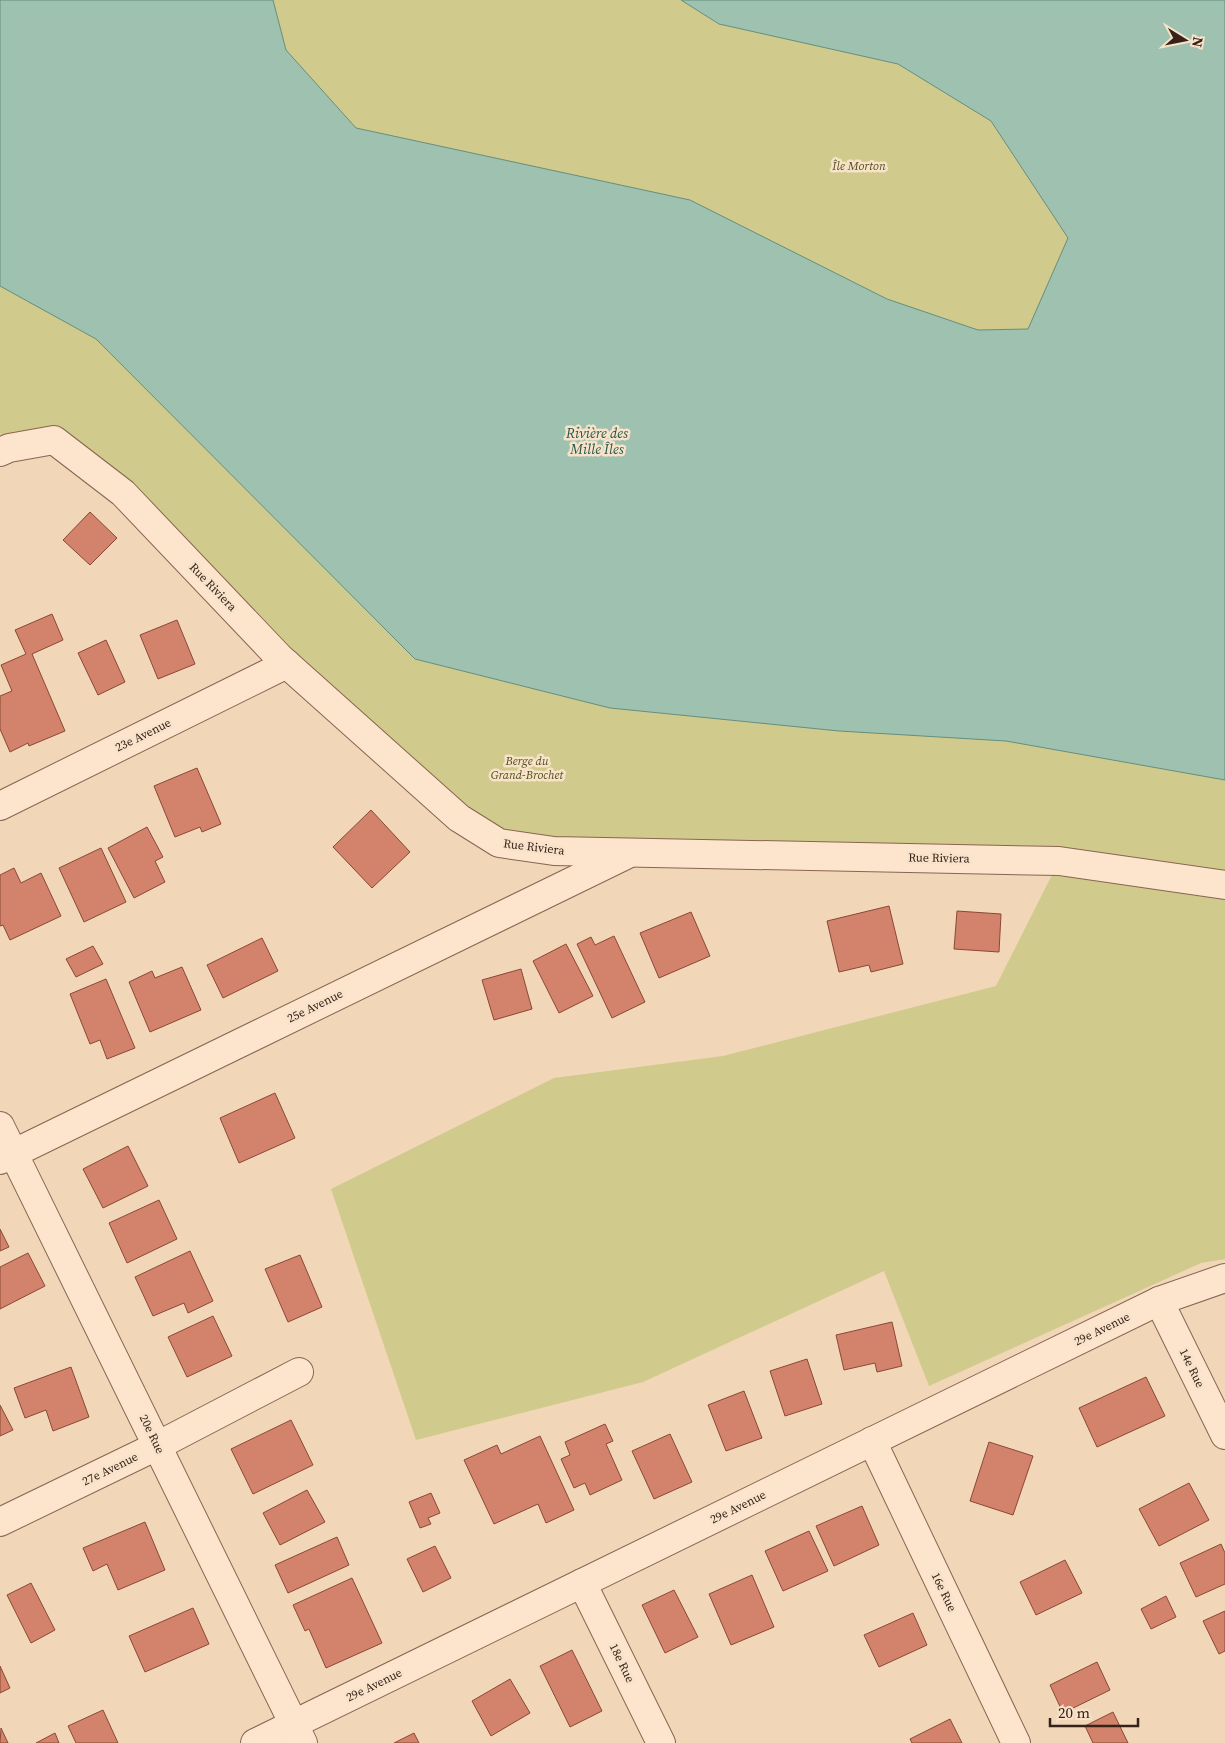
<svg xmlns="http://www.w3.org/2000/svg" width="1225" height="1743" font-family="'Source Serif 4',serif">
  <rect width="100%" height="100%" fill="#f1d6b8"/>
  <path fill="#d0cb8c" d="M273 0H681L719 24 898 64 991 121 1068 238 1225 271V1259L1201 1263 929 1386 884 1271 643 1382 416 1440 331 1189 554 1078 723 1056 996 986 1059 861 499 843 54 440 9 448 0 433V215L355 127 286 50Z"/>
  <path fill="#9ec1b0" stroke="#658e7d" d="M0 0H273L286 50 356 128 690 200 887 299 978 330 1028 329 1068 238 991 121 898 64 719 24 681 0H1225V780L1006 741 839 731 610 708 415 659 96 339 0 286Z"/>
  <g fill="#d3836b" stroke="#8a4836">
    <path d="M90 512 117 538 90 565 63 540Z"/>
    <path d="M52 614 63 640 32 654 65 731 29 746 28 743 10 752 0 729V696L12 691 1 665 26 654 15 630Z"/>
    <path d="M177 620 195 664 158 679 140 635Z"/>
    <path d="M106 640 125 682 98 695 78 653Z"/>
    <path d="M197 768 221 824 202 832 200 827 175 837 154 786Z"/>
    <path d="M371 810 410 852 372 888 333 847Z"/>
    <path d="M147 827 163 857 155 861 165 882 134 898 108 848Z"/>
    <path d="M101 848 126 902 84 922 59 868Z"/>
    <path d="M14 868 21 883 41 873 61 916 10 940 3 925 0 926V875Z"/>
    <path d="M889 906 903 964 871 972 869 965 839 972 827 921Z"/>
    <path d="M957 911 1001 914 999 952 954 949Z"/>
    <path d="M691 912 710 956 659 978 640 933Z"/>
    <path d="M614 936 645 1002 612 1018 577 944 591 937 595 945Z"/>
    <path d="M262 938 278 971 223 998 207 965Z"/>
    <path d="M566 944 593 996 559 1013 533 961Z"/>
    <path d="M93 946 103 964 76 977 66 959Z"/>
    <path d="M182 967 201 1010 150 1032 129 982 152 971 155 978Z"/>
    <path d="M521 969 532 1009 494 1020 482 980Z"/>
    <path d="M106 979 135 1048 107 1059 100 1040 90 1044 70 994Z"/>
    <path d="M275 1093 295 1138 239 1163 220 1118Z"/>
    <path d="M128 1146 148 1186 103 1208 83 1169Z"/>
    <path d="M159 1200 177 1239 127 1263 109 1223Z"/>
    <path d="M0 1229 9 1247 0 1251Z"/>
    <path d="M190 1251 213 1301 188 1313 184 1303 153 1316 135 1277Z"/>
    <path d="M28 1253 45 1286 0 1309V1267Z"/>
    <path d="M300 1255 322 1307 288 1322 265 1269Z"/>
    <path d="M213 1316 232 1356 187 1377 168 1337Z"/>
    <path d="M892 1322 902 1366 877 1372 875 1363 844 1370 836 1335Z"/>
    <path d="M807 1359 822 1404 785 1416 770 1371Z"/>
    <path d="M71 1367 89 1417 53 1431 46 1410 25 1418 14 1388Z"/>
    <path d="M1146 1377 1165 1416 1097 1447 1079 1408Z"/>
    <path d="M744 1391 762 1438 726 1451 708 1405Z"/>
    <path d="M0 1405 13 1430 0 1436Z"/>
    <path d="M291 1420 313 1465 253 1494 231 1449Z"/>
    <path d="M605 1424 613 1441 606 1444 622 1480 590 1495 585 1483 574 1488 561 1459 570 1455 565 1442Z"/>
    <path d="M670 1434 692 1482 654 1499 632 1451Z"/>
    <path d="M540 1436 574 1510 546 1523 538 1504 494 1524 464 1460 497 1445 501 1454Z"/>
    <path d="M989 1442 1033 1456 1013 1515 970 1501Z"/>
    <path d="M1189 1483 1209 1520 1159 1546 1139 1509Z"/>
    <path d="M307 1490 325 1522 280 1545 263 1513Z"/>
    <path d="M431 1493 440 1513 428 1518 431 1524 420 1528 409 1502Z"/>
    <path d="M862 1506 879 1545 834 1566 816 1526Z"/>
    <path d="M145 1522 165 1570 118 1590 107 1564 93 1571 83 1548Z"/>
    <path d="M809 1531 828 1571 783 1591 765 1551Z"/>
    <path d="M337 1537 349 1565 288 1593 275 1565Z"/>
    <path d="M1221 1544 1225 1553V1584L1196 1597 1180 1563Z"/>
    <path d="M435 1546 451 1578 423 1592 407 1559Z"/>
    <path d="M1065 1560 1082 1593 1036 1615 1020 1582Z"/>
    <path d="M752 1575 774 1627 731 1645 709 1594Z"/>
    <path d="M352 1578 382 1643 326 1668 309 1629 305 1631 293 1605Z"/>
    <path d="M31 1583 55 1630 31 1643 7 1595Z"/>
    <path d="M674 1590 698 1637 665 1653 642 1605Z"/>
    <path d="M1166 1596 1176 1617 1151 1629 1141 1609Z"/>
    <path d="M193 1608 209 1644 145 1672 129 1636Z"/>
    <path d="M1225 1611V1651L1219 1654 1203 1621Z"/>
    <path d="M913 1613 927 1645 879 1667 864 1635Z"/>
    <path d="M572 1650 602 1711 570 1727 540 1666Z"/>
    <path d="M1097 1662 1110 1690 1063 1713 1050 1685Z"/>
    <path d="M0 1666 10 1688 0 1693Z"/>
    <path d="M510 1679 530 1713 491 1736 472 1701Z"/>
    <path d="M103 1710 118 1743H76L68 1726Z"/>
    <path d="M1113 1712 1128 1743H1093L1085 1726Z"/>
    <path d="M950 1719 962 1743H912L910 1739Z"/>
    <path d="M1 1728 8 1743H0Z"/>
    <path d="M55 1733 59 1743H36Z"/>
    <path d="M414 1733 419 1743H394Z"/>
  </g>
  <g fill="none" stroke-linecap="round" stroke-linejoin="round">
    <defs>
      <g id="minor">
        <path d="M0 452 9 448 54 440 123 493 280 658 459 818 499 843 554 851 1059 861 1225 885"/>
        <path d="M0 806 287 664"/>
        <path d="M0 1126 303 1743"/>
        <path d="M0 1160 626 855"/>
        <path d="M1159 1301 1225 1435"/>
        <path d="M872 1441 1016 1743"/>
        <path d="M0 1522 157 1446 299 1372"/>
        <path d="M582 1583 661 1743"/>
        <path d="M255 1743 1159 1301 1225 1278"/>
      </g>
    </defs>
    <use href="#minor" stroke="#896552" stroke-width="30"/>
    <use href="#minor" stroke="#fce5cc" stroke-width="28"/>
  </g>
  <g text-anchor="middle" dominant-baseline="central" stroke-width="5" stroke-linejoin="round" paint-order="stroke">
    <g font-size="12" font-style="italic" fill="#50541e" stroke="#f8e2c9">
      <text x="859" y="166">Île Morton</text>
      <text x="527" y="761">Berge du<tspan x="527" dy="14">Grand-Brochet</tspan></text>
    </g>
    <g font-size="12" fill="#362219" stroke="#f8e2c9">
      <text transform="translate(213 587) rotate(46)">Rue Riviera</text>
      <text transform="translate(143 735) rotate(-26)">23e Avenue</text>
      <text transform="translate(534 847) rotate(7)">Rue Riviera</text>
      <text transform="translate(939 858) rotate(1)">Rue Riviera</text>
      <text transform="translate(315 1006) rotate(-26)">25e Avenue</text>
      <text transform="translate(1102 1329) rotate(-26)">29e Avenue</text>
      <text transform="translate(1192 1368) rotate(64)">14e Rue</text>
      <text transform="translate(152 1434) rotate(64)">20e Rue</text>
      <text transform="translate(110 1469) rotate(-26)">27e Avenue</text>
      <text transform="translate(738 1507) rotate(-26)">29e Avenue</text>
      <text transform="translate(944 1592) rotate(64)">16e Rue</text>
      <text transform="translate(622 1663) rotate(64)">18e Rue</text>
      <text transform="translate(374 1685) rotate(-26)">29e Avenue</text>
    </g>
    <g font-size="14" font-style="italic" fill="#26574b" stroke="#f8e2c9">
      <text x="597" y="433">Rivière des<tspan x="597" dy="16">Mille Îles</tspan></text>
    </g>
  </g>
  <g transform="translate(1185 40) rotate(100)" stroke="#f8e2c9" stroke-width="4" paint-order="stroke">
  <path d="M0-4L9 19L0 12L-9 19Z" fill="#362219"/>
  <text y="-8" font-size="14" font-weight="bold" text-anchor="middle" fill="#362219">N</text>
  </g>
  <path d="M1050 1718v8h88v-8" fill="none" stroke="#362219" stroke-width="2.5"/>
  <text x="1058" y="1718" font-size="15" fill="#362219" stroke="#f8e2c9" stroke-width="4" paint-order="stroke">20 m</text>
</svg>
